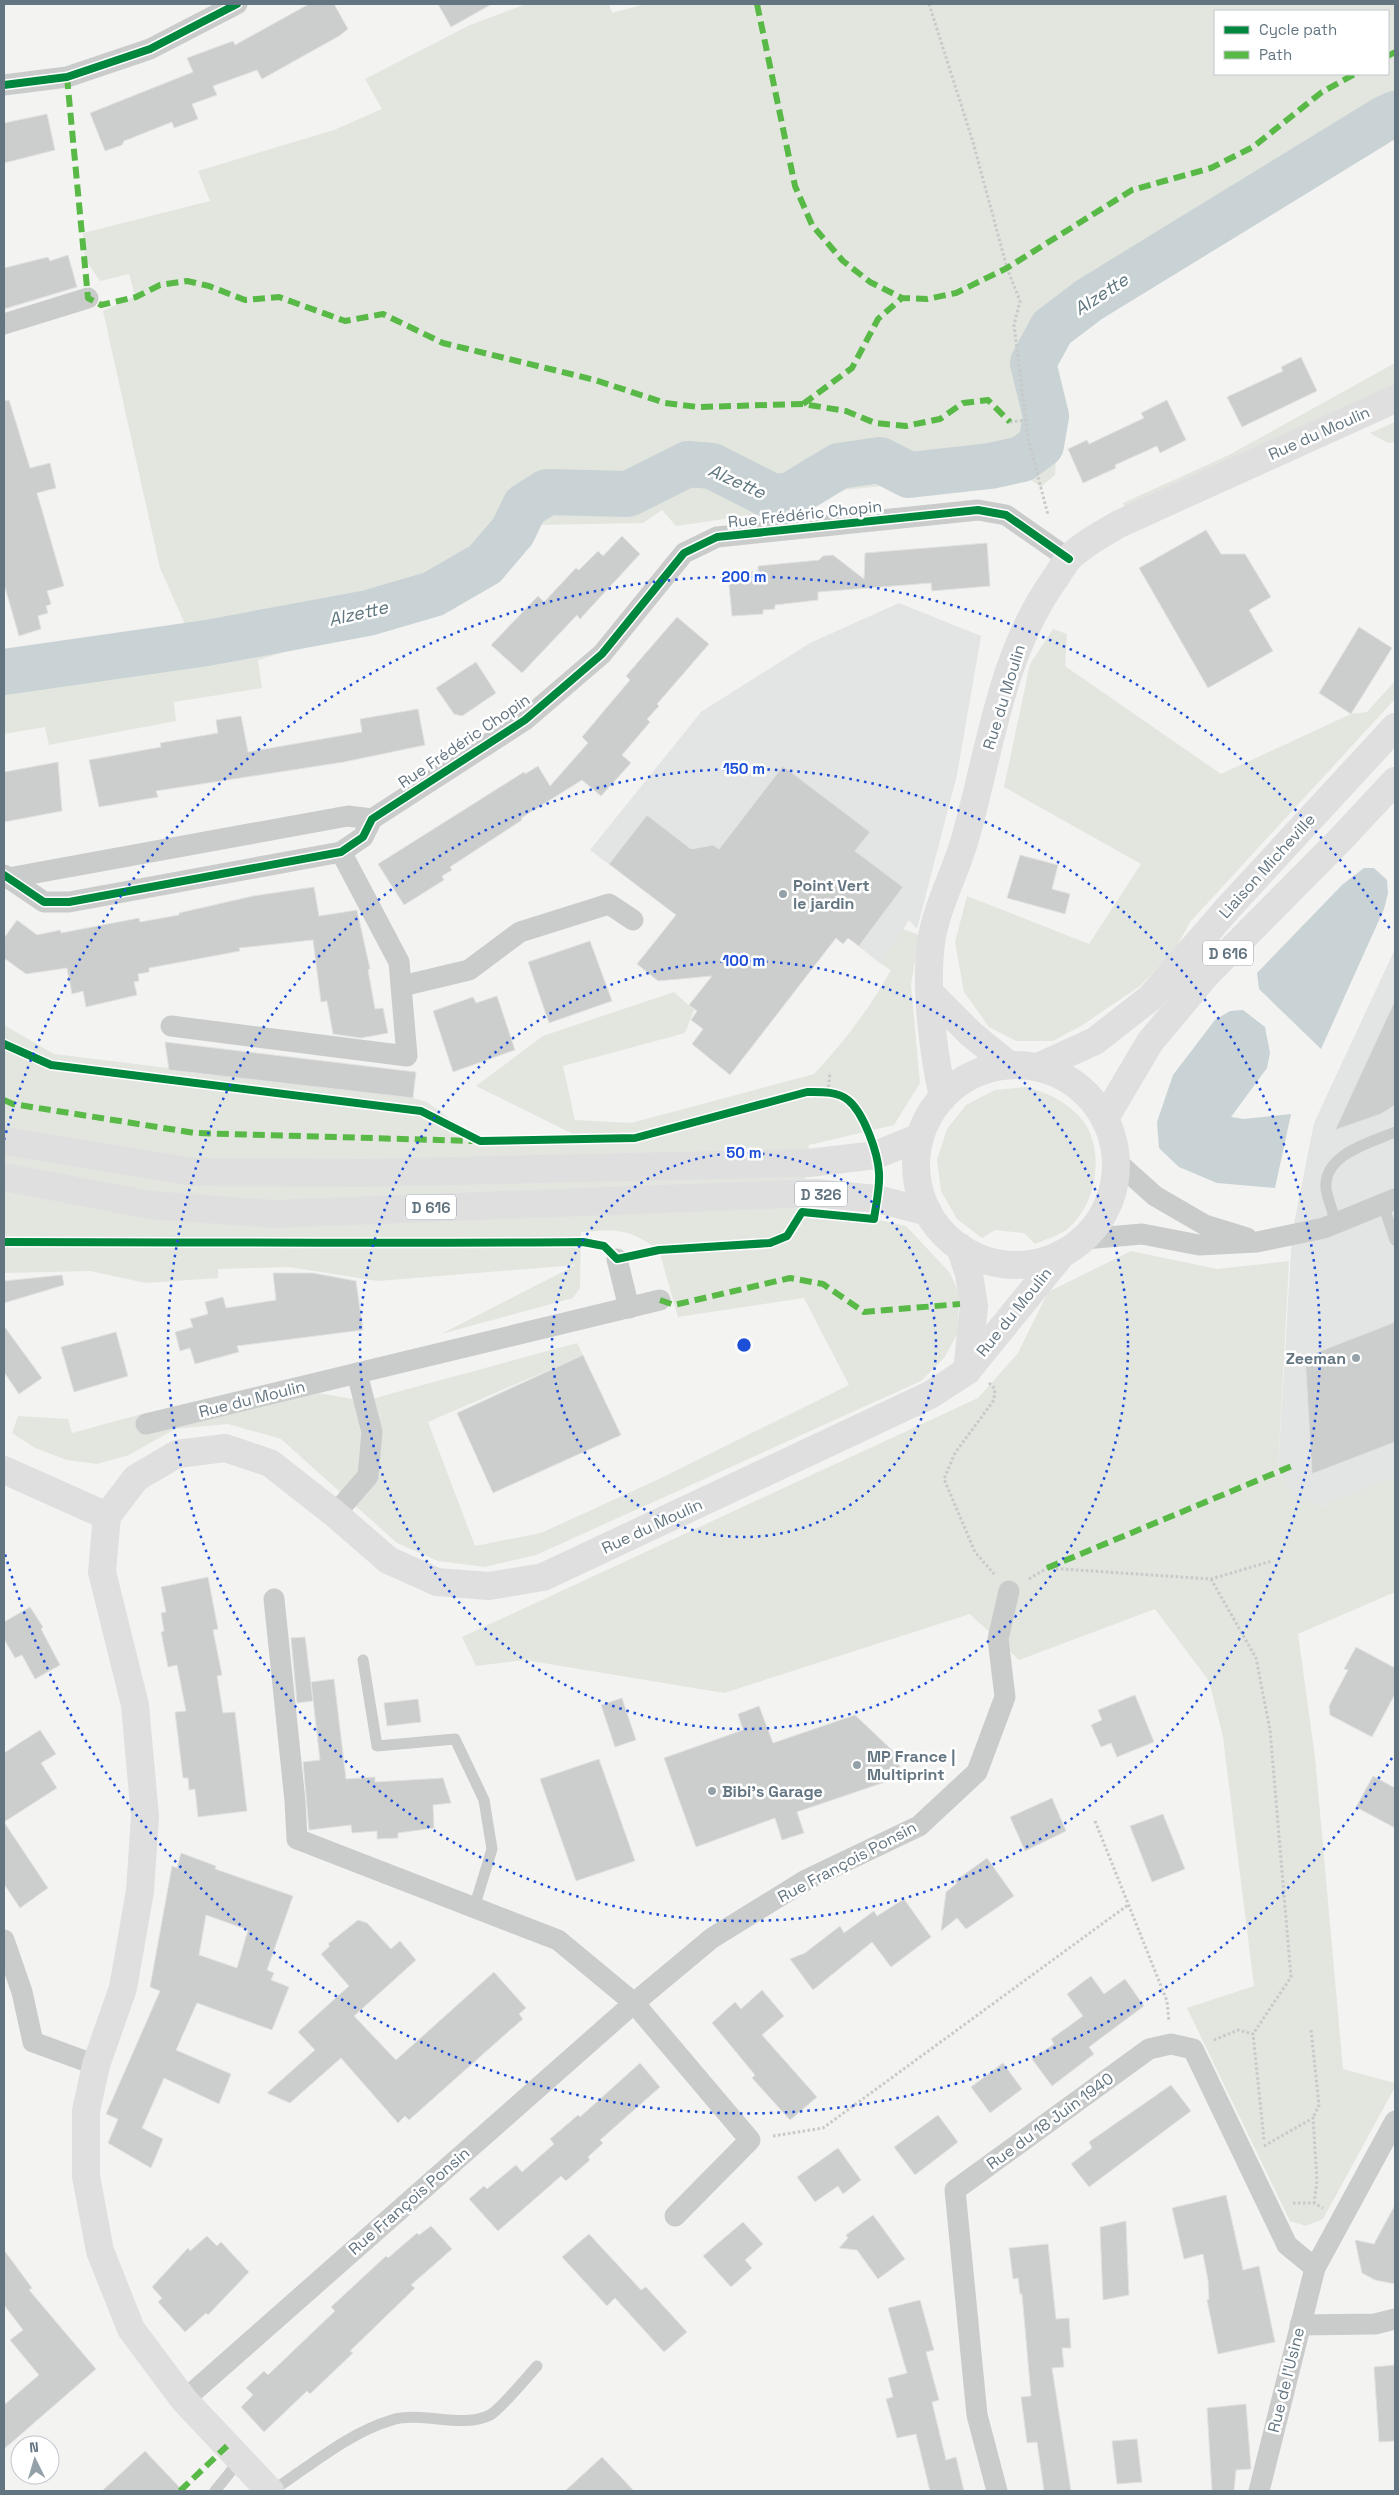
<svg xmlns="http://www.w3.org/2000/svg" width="1399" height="2495" font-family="'Space Grotesk',sans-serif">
  <rect width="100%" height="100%" fill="#f3f3f1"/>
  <g fill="#e3e5e4">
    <path d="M899 603 981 636 957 775 917 929 909 920 881 964 848 938 843 944 796 909 749 970 590 850 701 712 810 643Z"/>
    <path d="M1395 949V1476L1323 1506 1293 1496 1278 1471 1292 1234 1314 1123Z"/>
  </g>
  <g fill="#e2e6df" fill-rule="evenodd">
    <path d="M526 4H609L612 13 645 4H1395V122L1173 254 1048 346 1060 385 1055 475 1041 487 1020 473 842 490 787 510 676 526 662 510 643 523 537 525 445 604 258 660 262 688 174 702 176 721 49 745 45 727 4 734V665L188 631 160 568 103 311 135 296 129 274 100 281 85 259 83 233 210 201 198 171 334 130 382 109 365 79 470 25ZM1215 11H1388V74H1215Z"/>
    <path d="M1395 363V386L1125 508 1123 503 1229 455Z"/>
    <path d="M1395 422V442L1388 443 1370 433Z"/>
    <path d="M1053 629 1067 634 1065 666 1221 774 1351 714 1367 712 1395 681V699L1190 922 1175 950 1140 986 1081 1026 1053 1041H1016L989 1027 964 992 955 942 967 896 1089 944 1141 864 1004 787 1030 664Z"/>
    <path d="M903 929 919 935 911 985 920 1083 894 1125 809 1145 802 1212 874 1219 906 1226 950 1273 959 1293 958 1333 944 1358 921 1381 536 1555 485 1567 438 1561 397 1543 281 1439 228 1424 175 1429 129 1455 97 1464 67 1460 35 1448 12 1433 18 1416 68 1419 72 1433 142 1414 146 1424 318 1393 364 1401 577 1343 583 1355 428 1422 475 1546 541 1533 659 1479 849 1385 804 1298 678 1317 659 1250C628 1228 618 1229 581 1232L580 1288 573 1298 441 1334 576 1265 378 1281 289 1267 218 1269V1278L146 1283 90 1271 4 1273V1025L54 1054 413 1098 427 1102 480 1141 583 1139 476 1086 543 1036 674 992 694 1010 685 1033 563 1066 575 1120 631 1123 814 1074C844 1042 870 1008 891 970L881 964Z"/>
    <path d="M1026 1087C1049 1094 1062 1099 1079 1116 1108 1146 1097 1210 1063 1232 1054 1237 1044 1240 1035 1244L1024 1233 995 1230 982 1238 957 1219 941 1191 937 1160 947 1129 966 1105 995 1090Z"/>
    <path d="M1131 1251 1217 1269 1289 1261 1278 1471 1293 1496 1323 1506 1395 1476V1592L1298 1634 1315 1757 1343 2069 1395 2083V2087L1323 2219 1306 2226 1290 2221 1187 2008 1254 1986 1223 1737 1209 1681 1155 1609 1019 1660 970 1614 724 1693 525 1660 476 1666 462 1637 978 1398 1018 1353 1048 1292Z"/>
  </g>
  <g fill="#c9d2d4">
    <path d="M1364 868H1374L1387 880 1388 893 1384 909 1321 1049 1259 989 1257 973 1343 884Z"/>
    <path d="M1243 1010 1265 1027 1270 1053 1267 1068 1231 1117 1244 1119 1291 1114 1275 1188 1217 1183 1179 1167 1159 1148 1157 1122 1173 1075 1215 1020 1230 1011Z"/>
  </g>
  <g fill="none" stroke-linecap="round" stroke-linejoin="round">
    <path stroke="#c9d2d4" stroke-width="46" d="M4 672 207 643 368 613 433 594 485 564 513 531 525 506 547 492 628 494 688 464 712 466 773 497 791 495 839 466 880 460 909 475 990 466 1022 459 1041 445 1046 416 1033 363 1052 328 1089 300 1384 119 1395 114"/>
  </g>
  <g fill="#cccece" stroke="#e2e2e1" fill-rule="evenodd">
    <path d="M309 4H334L348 29 339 36 262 79 257 70 213 86 217 95 192 104 198 119 174 128 172 122 124 141 122 145 105 151 90 113 193 72 187 58 233 41 235 45Z"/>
    <path d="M438 4H492L451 27Z"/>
    <path d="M47 114 55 150 4 163V123Z"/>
    <path d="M68 255 77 287 4 309V268L48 257 50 261Z"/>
    <path d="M1301 357 1317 391 1242 427 1227 397 1283 371 1281 367Z"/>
    <path d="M9 400 30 468 50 463 56 488 37 493 64 586 47 591 51 604 46 606 48 613 38 616 41 629 19 636 4 584V401Z"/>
    <path d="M1167 400 1186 440 1160 453 1157 446 1115 465 1116 468 1083 483 1068 449 1087 440 1089 444 1144 418 1141 413Z"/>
    <path d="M1206 530 1221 554H1245L1271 597 1249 610 1273 651 1208 688 1139 568Z"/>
    <path d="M622 536 640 554 580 619 577 615 522 673 491 645 538 596 544 602 576 568 579 570 598 551 603 556Z"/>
    <path d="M987 543 990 586 932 591 931 583 818 592V600L775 605V609L763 610V614L732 616 728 575 758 571V566L819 560 823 556 833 555 864 579 865 553Z"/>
    <path d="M677 617 709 644 657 704 659 706 647 719 650 722 622 755 631 763 601 796 582 780 521 818 522 820 450 867 452 870 442 876 444 880 404 905 378 864 524 772 525 774 538 766 550 786 588 743 582 737 630 680 626 676Z"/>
    <path d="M1359 627 1392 648 1351 714 1319 693Z"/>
    <path d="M476 662 496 693 462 716 454 714 436 688Z"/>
    <path d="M418 709 425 745 344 762 156 791 158 797 99 807 89 760 161 747 160 743 218 733 216 720 241 716 248 752 362 732 360 719Z"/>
    <path d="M58 762 62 811 4 822V772Z"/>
    <path d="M783 766 870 832 855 851 903 887 859 946 848 938 843 944 836 938 730 1075 692 1044 703 1029 691 1020 697 1011 689 1005 712 976 658 981 637 964 676 915 609 864 647 815 691 849 713 845 719 849Z"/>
    <path d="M1020 855 1058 865 1052 889 1070 894 1065 914 1007 898Z"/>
    <path d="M314 887 319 916 357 910 370 969 368 970 375 1009 383 1008 388 1033 361 1038 333 1034 327 1001 321 1002 313 940 239 948 240 951 149 968V972L138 974 139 981 134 982 137 995 86 1007 83 991 72 994 67 968 26 974 4 958V938L17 920 37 935 60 930 61 933 139 918 140 922 179 915V913L253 896Z"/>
    <path d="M590 941 612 1001 549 1023 528 962Z"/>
    <path d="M497 996 515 1050 453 1072 433 1011 473 997 476 1003Z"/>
    <path d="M1395 1000V1105L1381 1114 1335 1130Z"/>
    <path d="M165 1042 416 1072 413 1098 169 1070Z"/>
    <path d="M273 1273H313L356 1281 363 1330 237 1346 239 1352 195 1364 190 1348 180 1351 175 1332 193 1327 190 1319 208 1314 205 1302 223 1297 226 1308 276 1300Z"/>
    <path d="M62 1275 64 1285 4 1303V1281Z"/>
    <path d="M1395 1322V1442L1312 1474 1305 1357Z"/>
    <path d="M4 1326 42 1378 19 1394 4 1372Z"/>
    <path d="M116 1332 128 1376 74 1392 61 1347Z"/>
    <path d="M583 1355 621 1435 493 1493 457 1413Z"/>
    <path d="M208 1577 218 1629 213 1630 222 1675 217 1676 223 1713 235 1712 247 1811 198 1817 195 1789 189 1790 188 1778H183L175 1712 186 1711 177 1665 168 1667 161 1632 164 1631 161 1613 166 1612 161 1587Z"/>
    <path d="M30 1607 43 1627 41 1629 60 1665 35 1679 22 1655 15 1658 4 1639V1622Z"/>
    <path d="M305 1637 313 1701 297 1703 291 1638Z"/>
    <path d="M1356 1647 1395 1668V1694L1372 1737 1330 1715 1329 1706 1348 1670 1344 1669Z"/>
    <path d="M334 1679 346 1779 375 1777V1782L443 1778 451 1803 433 1805 434 1828 398 1833V1838L377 1839V1831L352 1833 351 1825 309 1830 303 1762 320 1760 311 1682Z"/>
    <path d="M1135 1695 1154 1742 1117 1757 1111 1743 1101 1747 1091 1725 1102 1720 1098 1710Z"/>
    <path d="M622 1698 636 1740 615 1747 601 1705Z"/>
    <path d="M418 1699 421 1722 387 1726 384 1703Z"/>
    <path d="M759 1706 773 1743 855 1715 895 1753 903 1776 797 1812 804 1833 782 1840 775 1818 696 1847 664 1758 743 1730 738 1714Z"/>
    <path d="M40 1730 56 1754 41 1763 57 1788 4 1822V1753Z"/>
    <path d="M599 1759 635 1861 576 1881 540 1779Z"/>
    <path d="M1373 1776 1395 1788V1828L1356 1807Z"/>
    <path d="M1052 1798 1066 1831 1025 1851 1010 1817Z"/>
    <path d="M1163 1814 1185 1869 1152 1882 1130 1826Z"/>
    <path d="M4 1822 48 1888 20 1908 4 1884Z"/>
    <path d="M181 1853 216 1866 215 1869 293 1896 267 1970 274 1973 271 1980 289 1987 272 2030 197 2003 176 2050 231 2074 219 2104 164 2078 142 2128 163 2139 151 2168 108 2143 118 2119 106 2114 160 1991 150 1987 172 1866 177 1868ZM206 1915 248 1930 237 1968 199 1955Z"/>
    <path d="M987 1858 1014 1896 966 1929 957 1918 941 1931 946 1892 957 1883 955 1881Z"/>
    <path d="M904 1899 931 1937 891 1967 872 1942 813 1990 790 1959 805 1953 840 1926 844 1933 874 1911 877 1916Z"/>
    <path d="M358 1920 367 1923 391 1949 400 1941 416 1960 354 2016 396 2060 494 1972 526 2008 519 2014 523 2019 509 2031 409 2120 405 2116 398 2123 341 2058 290 2103 267 2093 315 2050 298 2032 349 1986 321 1954 330 1946 328 1944Z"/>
    <path d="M1091 1976 1104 1994 1125 1979 1144 2006 1089 2047 1094 2054 1052 2086 1032 2059 1054 2044 1051 2039 1083 2016 1067 1994Z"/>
    <path d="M762 1990 784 2016 762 2035 817 2097 790 2120 752 2078 755 2075 712 2023 735 2002 741 2009Z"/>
    <path d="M640 2063 660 2087 600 2140 603 2143 588 2157 590 2160 566 2181 561 2176 498 2231 469 2199 484 2186 487 2189 516 2165 522 2172 554 2144 550 2139 578 2115 580 2117Z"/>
    <path d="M1003 2063 1022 2089 990 2113 971 2087Z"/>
    <path d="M1171 2085 1191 2111 1089 2187 1071 2164 1092 2148 1089 2142Z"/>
    <path d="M938 2115 958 2142 915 2175 894 2147Z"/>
    <path d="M838 2148 861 2180 843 2194 838 2186 815 2202 797 2177Z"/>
    <path d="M1226 2195 1243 2270 1259 2266 1275 2342 1218 2354 1207 2300 1209 2299 1208 2280 1203 2254 1184 2259 1172 2208Z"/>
    <path d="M1395 2205V2284L1375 2280 1362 2273 1355 2240 1374 2244Z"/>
    <path d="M873 2215 905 2259 878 2279 857 2250 839 2248 848 2238 846 2235Z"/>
    <path d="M1126 2221 1129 2295 1103 2300 1100 2227Z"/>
    <path d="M743 2222 763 2244 745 2260 752 2268 731 2287 703 2256Z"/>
    <path d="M431 2226 452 2249 411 2285 415 2288 350 2351 353 2353 310 2394 307 2391 264 2432 241 2407 253 2395 246 2388 264 2371 268 2375 335 2311 331 2307 386 2256 388 2258 417 2233 419 2235Z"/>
    <path d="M589 2234 641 2290 646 2287 687 2332 664 2352 615 2298 607 2306 562 2257Z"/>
    <path d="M207 2236 217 2246 221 2242 249 2272 208 2315 206 2313 185 2332 158 2302 162 2298 152 2287 188 2248 190 2251Z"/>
    <path d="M1048 2244 1056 2319 1069 2318 1071 2348H1062L1064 2367 1052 2368 1071 2491H1044L1037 2442 1027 2443 1021 2397 1031 2396 1022 2294H1020L1018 2278 1013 2279 1009 2248Z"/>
    <path d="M4 2250 32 2288 29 2290 96 2369 4 2449V2405L39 2375 10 2340 23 2330 4 2305Z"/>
    <path d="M920 2300 934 2350 926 2352 939 2400 932 2402 946 2460 956 2457 964 2491H930L916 2434 897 2438 886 2399 893 2397 888 2378 907 2373 888 2308Z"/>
    <path d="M1395 2365V2441L1379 2442 1374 2367Z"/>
    <path d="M1246 2404 1251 2469 1236 2470 1234 2491H1212L1207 2408Z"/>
    <path d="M1137 2439 1142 2482 1117 2484 1112 2441Z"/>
    <path d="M145 2451 183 2491H102Z"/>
    <path d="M602 2457 634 2491H565Z"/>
  </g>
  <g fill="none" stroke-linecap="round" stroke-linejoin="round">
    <g stroke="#c8c9c9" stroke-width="3" stroke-dasharray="2.5 2.5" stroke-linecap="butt">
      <path d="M929 4 973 142 1007 268 1020 301 1014 325 1028 438 1048 515"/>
      <path d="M1010 422 1026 420"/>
      <path d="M828 1092 830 1072"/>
      <path d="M989 1383 995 1389 994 1400 955 1453 944 1479 975 1552 994 1574"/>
      <path d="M1029 1579 1047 1568 1211 1579 1272 1561"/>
      <path d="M1211 1579 1256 1658 1270 1730 1291 1977 1253 2034"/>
      <path d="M1095 1821 1167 2001 1169 2022"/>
      <path d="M1311 2030 1319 2105 1313 2118"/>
      <path d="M1214 2040 1238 2030 1253 2034 1264 2140"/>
      <path d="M773 2136 823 2128 1128 1905"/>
      <path d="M1264 2146 1313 2118 1317 2181 1314 2203"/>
      <path d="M1293 2203H1314L1323 2208"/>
    </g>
    <g stroke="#cacccc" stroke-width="11">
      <path d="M1383 1204 1395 1240"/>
      <path d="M1336 1223C1333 1212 1328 1200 1326 1189 1323 1154 1370 1143 1395 1132"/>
      <path d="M363 1660 377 1746 455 1739 484 1800 492 1849 474 1908"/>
      <path d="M215 2491 240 2460"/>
      <path d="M272 2491C310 2466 348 2433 392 2420 422 2411 463 2429 490 2415 500 2410 528 2376 537 2366"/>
    </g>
    <g stroke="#cacccc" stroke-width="21">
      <path d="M4 85 67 77 150 49 237 4"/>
      <path d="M4 324 88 298"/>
      <path d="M4 875 44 902H69L341 852 363 837 372 819 525 720 602 654 684 553 717 537 978 510 1006 515 1069 559"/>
      <path d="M8 878 348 816 372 819"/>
      <path d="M402 986 469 970 520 932 609 904 633 920"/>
      <path d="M171 1026 407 1056 399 962 341 852"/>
      <path d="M1117 1162 1155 1196 1205 1225 1247 1238"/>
      <path d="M1084 1239 1142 1234 1199 1245 1257 1242 1324 1228 1395 1199"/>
      <path d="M617 1259 629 1308"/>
      <path d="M146 1424 660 1300"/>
      <path d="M335 1514 368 1476 372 1432 357 1373"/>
      <path d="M274 1599 295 1801 297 1839 558 1940 634 2003 750 2140 675 2216"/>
      <path d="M4 1940 22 1992 33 2042 96 2065"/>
      <path d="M1300 2325 1375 2324 1395 2319"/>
      <path d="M184 2400 634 2003 712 1938 806 1880 919 1826 977 1772 1005 1697 998 1639 1009 1591"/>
      <path d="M997 2491 977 2415 955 2190 1149 2049 1171 2044 1193 2049 1287 2245 1315 2268"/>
      <path d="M1259 2491 1315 2268 1395 2121"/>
    </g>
    <g stroke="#dfdfe0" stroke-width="28">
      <path d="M931 994 971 1034 1009 1065"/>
      <path d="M943 1097C933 1051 925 990 931 943 936 907 955 874 965 839 990 752 1000 656 1054 580 1059 573 1063 565 1069 558 1083 544 1102 534 1119 524L1395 399"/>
      <path d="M960 1247 969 1274 974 1306 967 1371"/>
      <path d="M4 1470 107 1516"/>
      <path d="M107 1516 136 1478 177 1454 225 1448 270 1463 335 1514 388 1560 437 1582 489 1586 543 1577 930 1395 967 1371 1062 1254"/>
      <path d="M107 1516 102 1572 135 1705 145 1817 140 1891 123 1988 96 2065 86 2111V2176L100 2251 131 2329 184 2400 270 2491"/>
    </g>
    <g stroke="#dfdfe0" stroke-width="28">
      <circle cx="1016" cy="1165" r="100"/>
      <path d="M4 1141 194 1172 365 1173 809 1163 876 1155 920 1137"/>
      <path d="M4 1177 150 1205 274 1214 814 1193 877 1199 928 1212"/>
    </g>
    <g stroke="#dfdfe0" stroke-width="28">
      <path d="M1038 1067 1095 1041 1150 998 1228 908 1395 727"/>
      <path d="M1105 1118 1150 1042 1206 975 1339 841 1395 781"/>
    </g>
    <g stroke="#58b947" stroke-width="6" stroke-dasharray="12 6" stroke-linecap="butt">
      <path d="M757 4 795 186 812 225 843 261 870 282 902 298 927 299 956 293 1007 268 1132 190 1211 168 1253 147 1322 92 1355 74"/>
      <path d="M1388 56 1395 52"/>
      <path d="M67 77 88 298 101 305 136 297 160 285 187 281 209 286 245 300 279 297 345 321 383 314 443 343 595 380 665 403 698 407 803 404 846 411 875 423 906 426 940 419 963 403 988 400 1010 422"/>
      <path d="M803 404 852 368 878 319 902 298"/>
      <path d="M4 1100 13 1104 195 1133 473 1141"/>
      <path d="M660 1300 674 1305 790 1278 823 1284 864 1312 960 1304"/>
      <path d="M1047 1568 1292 1466"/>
      <path d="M180 2491 227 2446"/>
    </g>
    <defs>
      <g id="cycleway">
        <path d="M4 85 67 77 150 49 237 4"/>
        <path d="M4 875 44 902H69L341 852 363 837 372 819 525 720 602 654 684 553 717 537 978 510 1006 515 1069 559"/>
        <path d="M4 1044 51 1065 421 1111 480 1141 635 1138 807 1092C820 1092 837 1091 848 1100 864 1113 878 1153 879 1173 880 1188 876 1204 874 1219L802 1212 787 1236 770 1243 659 1250 617 1259 604 1246 583 1242C390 1244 197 1242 4 1242"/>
      </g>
    </defs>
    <use href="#cycleway" stroke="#fff" stroke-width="11"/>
    <use href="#cycleway" stroke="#00873e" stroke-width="8"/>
  </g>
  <g fill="none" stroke="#1d4ed8" stroke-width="2.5" stroke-dasharray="2.5 5">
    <circle cx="744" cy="1345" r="192"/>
    <circle cx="744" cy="1345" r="384"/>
    <circle cx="744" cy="1345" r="576"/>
    <path d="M1392 1758A768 768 0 0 1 4 1550M4 1140A768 768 0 0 1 1392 932"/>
  </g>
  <g fill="#95a1a8" stroke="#fff" stroke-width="2">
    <circle cx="783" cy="894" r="5"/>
    <circle cx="1356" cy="1358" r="5"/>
    <circle cx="857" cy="1765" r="5"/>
    <circle cx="712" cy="1791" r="5"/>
  </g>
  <g text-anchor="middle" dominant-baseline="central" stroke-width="5" stroke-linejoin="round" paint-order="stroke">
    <g fill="#fff" stroke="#929ea7" stroke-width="1">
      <rect x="1203" y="940.5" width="50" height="25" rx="4"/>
      <rect x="795" y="1181.5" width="52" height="25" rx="4"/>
      <rect x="406" y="1194.5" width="50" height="25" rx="4"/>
    </g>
    <g font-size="15" font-weight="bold" fill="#637581">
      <text x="1228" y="953">D 616</text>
      <text x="821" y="1194">D 326</text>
      <text x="431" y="1207">D 616</text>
    </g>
    <g font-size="16" fill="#637581" stroke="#fff">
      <text transform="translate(1319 433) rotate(-24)">Rue du Moulin</text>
      <text transform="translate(805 514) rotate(-6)">Rue Frédéric Chopin</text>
      <text transform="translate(1004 697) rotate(-73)">Rue du Moulin</text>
      <text transform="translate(464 741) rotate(-34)">Rue Frédéric Chopin</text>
      <text transform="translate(1267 866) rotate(-48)">Liaison Micheville</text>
      <text transform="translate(1014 1312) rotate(-51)">Rue du Moulin</text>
      <text transform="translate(252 1399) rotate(-14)">Rue du Moulin</text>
      <text transform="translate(652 1526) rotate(-25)">Rue du Moulin</text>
      <text transform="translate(847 1862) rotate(-28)">Rue François Ponsin</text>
      <text transform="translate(1050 2121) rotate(-36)">Rue du 18 Juin 1940</text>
      <text transform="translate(409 2201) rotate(-41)">Rue François Ponsin</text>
      <text transform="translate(1286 2380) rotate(-76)">Rue de l'Usine</text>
    </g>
    <g font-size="16" font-weight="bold" fill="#637581" stroke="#fff" text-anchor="start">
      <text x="793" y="885">Point Vert<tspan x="793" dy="18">le jardin</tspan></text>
      <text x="1346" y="1358" text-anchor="end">Zeeman</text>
      <text x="867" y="1756">MP France |<tspan x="867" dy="18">Multiprint</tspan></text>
      <text x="722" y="1791">Bibi's Garage</text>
    </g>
    <g font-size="18" font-style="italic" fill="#5f777f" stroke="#fff">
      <text transform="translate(1101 294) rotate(-33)">Alzette</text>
      <text transform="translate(737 481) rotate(24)">Alzette</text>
      <text transform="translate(358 613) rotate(-13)">Alzette</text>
    </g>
  </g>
  <circle cx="744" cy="1345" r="8" fill="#1d4ed8" stroke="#fff" stroke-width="2.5"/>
  <g font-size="15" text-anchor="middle" font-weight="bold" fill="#1d4ed8" stroke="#fff" stroke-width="5" stroke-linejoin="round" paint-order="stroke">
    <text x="744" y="582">200 m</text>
    <text x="744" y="774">150 m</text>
    <text x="744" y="966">100 m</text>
    <text x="744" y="1158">50 m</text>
  </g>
  <rect width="1399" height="2495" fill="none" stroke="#637581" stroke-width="10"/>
  <rect x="1214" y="10" width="175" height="65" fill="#ffffff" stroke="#c1c8cd"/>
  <rect x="1224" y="26" width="25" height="8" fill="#00873e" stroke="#c1c8cd"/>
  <text x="1259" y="35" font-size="15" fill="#637581">Cycle path</text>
  <rect x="1224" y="51" width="25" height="8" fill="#58b947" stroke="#c1c8cd"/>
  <text x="1259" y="60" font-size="15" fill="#637581">Path</text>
  <g transform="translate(35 2460) rotate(355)"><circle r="24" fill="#ffffff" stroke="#c1c8cd"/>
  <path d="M0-4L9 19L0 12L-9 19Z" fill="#95a1a8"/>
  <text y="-8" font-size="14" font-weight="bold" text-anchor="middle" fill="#637581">N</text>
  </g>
</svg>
